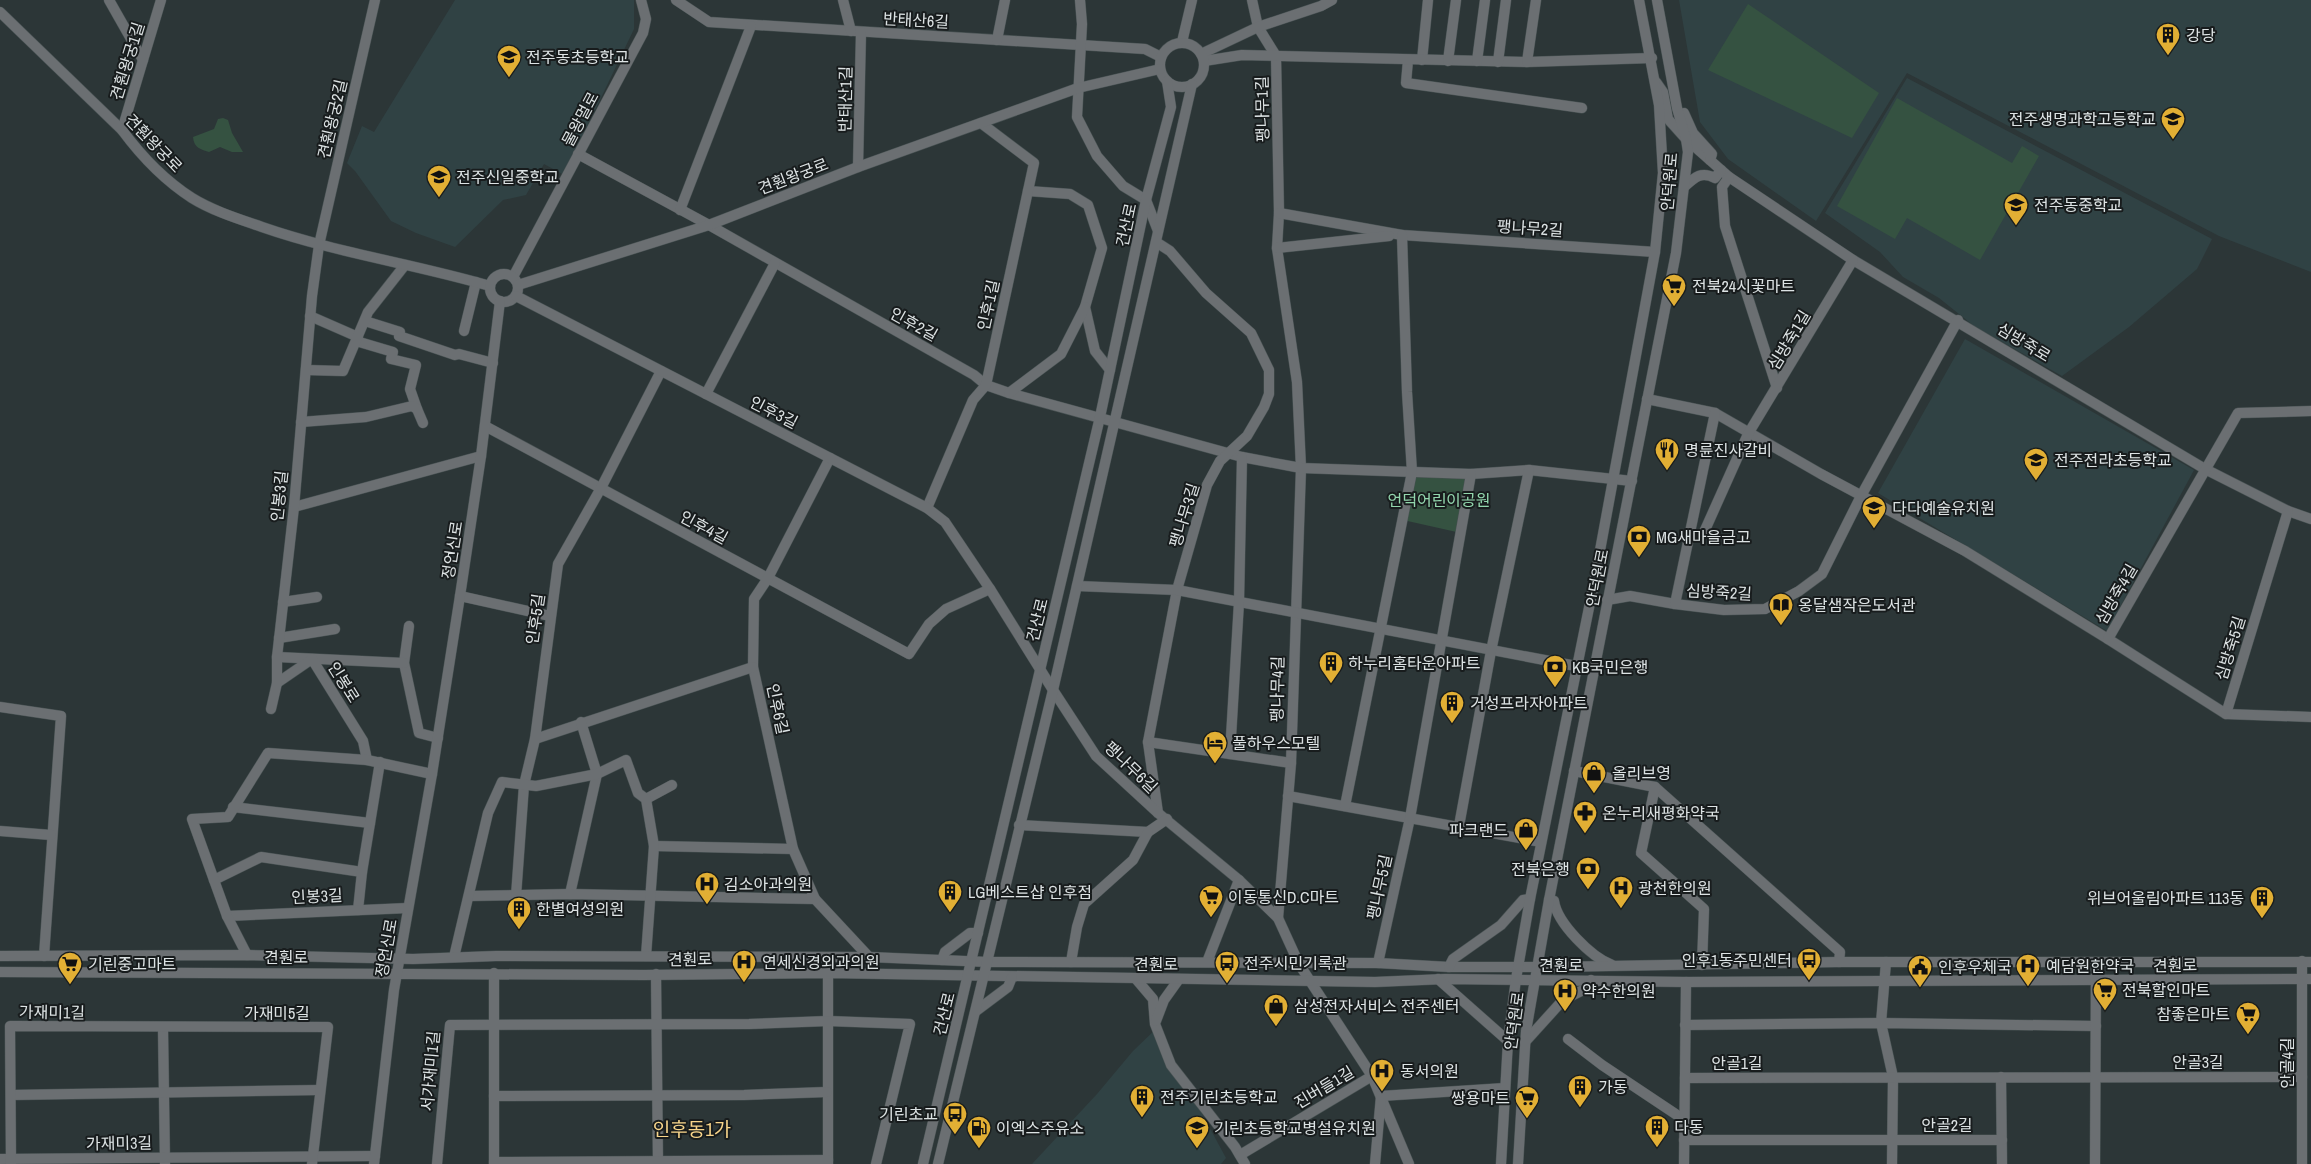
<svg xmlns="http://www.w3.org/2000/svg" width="2311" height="1164" font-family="'Archivo Narrow','Noto Sans KR',sans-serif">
  <rect width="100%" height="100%" fill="#2c3637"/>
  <g fill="#304244">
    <path d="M455 0H634V29L564 175 544 164 526 195 503 200 455 247 416 233 391 221 355 171 347 163 362 126 374 132Z"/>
    <path d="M1679 0H2311V272L2219 236 1907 73 1816 221 1728 159 1700 122Z"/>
    <path d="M1907 78 2212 239 2197 269 2129 327 2062 376 1974 326 1939 298 1903 277 1880 252 1825 213Z"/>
    <path d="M1965 339 2194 470 2107 631 1878 493Z"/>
    <path d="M1156 1029 1226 1158 1221 1164H1032L1097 1094 1133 1051Z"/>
  </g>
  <g fill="#355241">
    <path d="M1748 4 1879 93 1852 138 1708 70Z"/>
    <path d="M1897 98 2012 163 2022 146 2039 156 1980 260 1907 218 1895 239 1837 206Z"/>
    <path d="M223 118 228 120 232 133 243 152H232L220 147 209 152C200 149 194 148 193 137L214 129 218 119Z"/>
    <path d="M1415 472 1471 474 1461 533 1403 520Z"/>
  </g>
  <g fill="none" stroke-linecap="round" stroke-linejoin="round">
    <defs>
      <g id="minor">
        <path d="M109 0 143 60"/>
        <path d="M676 0 709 22 1145 49 1161 57"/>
        <path d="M843 0 851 31"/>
        <path d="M1080 0 1082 24 1077 117 1097 156 1123 186 1146 200 1158 231"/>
        <path d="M1252 0 1258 27 1276 56"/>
        <path d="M997 40 1005 0"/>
        <path d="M1201 54 1258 27 1321 6 1332 0"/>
        <path d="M1276 56 1279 213 1277 248 1297 382 1301 468 1291 763 1278 918"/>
        <path d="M1408 60 1406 83 1582 108"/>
        <path d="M1422 60 1428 0"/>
        <path d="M1204 61 1242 55 1527 62 1652 58"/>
        <path d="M1448 61 1456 0"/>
        <path d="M1477 61 1485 0"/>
        <path d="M1498 62 1506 0"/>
        <path d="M1527 62 1536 0"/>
        <path d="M1656 82 1663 92 1668 119 1686 139 1729 177 1853 260 2205 469 2288 511 2311 519"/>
        <path d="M122 130 161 0"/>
        <path d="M578 154 709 225 974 375 986 385 1009 393 1242 457 1301 468 1471 474 1529 470 1632 481"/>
        <path d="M858 167 861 32"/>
        <path d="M1729 177 1722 187 1725 226 1777 388"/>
        <path d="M1028 191 1070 194 1088 205 1102 248 1085 307 1095 351 1110 370"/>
        <path d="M680 210 751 26"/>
        <path d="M1279 213 1402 235 1655 252"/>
        <path d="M1156 242 1170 251 1206 293 1251 333 1269 370V394L1264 407 1247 436 1220 461 1207 485 1177 590 1148 742 1158 813"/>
        <path d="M1277 248 1389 236"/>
        <path d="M513 277 643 33 646 19 641 0"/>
        <path d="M310 316 358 337"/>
        <path d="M365 321 400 332 399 336 455 355 459 354 493 363"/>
        <path d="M464 331 476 282"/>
        <path d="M356 341 393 352 391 359 416 365 410 389 417 409"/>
        <path d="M306 370 343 371 368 312 405 265"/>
        <path d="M1009 393 1061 354 1085 307"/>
        <path d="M706 394 775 263"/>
        <path d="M1647 399 1715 413 1821 474 1965 551 2108 639"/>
        <path d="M2311 411 2238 413 2108 639 2226 714 2311 717"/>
        <path d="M301 422 366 417 412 406 417 409 423 423"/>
        <path d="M485 426 909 654 929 624 946 609 990 589"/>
        <path d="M830 458 768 578 754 599 753 667 793 849 815 899 869 957"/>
        <path d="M294 507 481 456"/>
        <path d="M927 508 973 400 986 385 1034 163 981 123"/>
        <path d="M1705 530 1748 434 1853 260"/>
        <path d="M1077 586 1177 590 1576 666"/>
        <path d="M460 596 550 616"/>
        <path d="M1607 600 1630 596 1675 604 1724 610 1765 609 1799 591 1822 574 1861 496 1958 320"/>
        <path d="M283 602 317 597"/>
        <path d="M1675 604 1715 413"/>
        <path d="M409 626 404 663 419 733 438 738"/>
        <path d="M279 638 335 629"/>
        <path d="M277 657 404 663"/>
        <path d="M277 683 312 659 363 741 367 760"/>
        <path d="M1053 690 1096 756 1158 813 1239 880 1278 918 1299 964 1372 1076 1409 1164"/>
        <path d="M0 707 61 716 44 956"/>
        <path d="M271 709 277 683V657L294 507 312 296 319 245 375 0"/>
        <path d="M2226 714 2288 511"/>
        <path d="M535 739 753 667"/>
        <path d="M1148 742 1291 763"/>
        <path d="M1230 754 1239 602 1242 457"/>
        <path d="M1574 771 1655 787 1840 952 1839 962"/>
        <path d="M1655 787 1641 853 1704 909 1702 965"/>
        <path d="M1288 796 1541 842"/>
        <path d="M646 799 672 785"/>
        <path d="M1345 806 1412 472 1407 392 1402 235"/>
        <path d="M233 807 370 823"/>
        <path d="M1019 825 1148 832 1167 819"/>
        <path d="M1459 826 1491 651 1529 470"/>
        <path d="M0 831 51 835"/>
        <path d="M654 846 793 849"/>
        <path d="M214 880 261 857 362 872"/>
        <path d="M570 894 597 774 581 722"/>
        <path d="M469 896 570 894 815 899"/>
        <path d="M516 896 524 785 535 739 558 564 601 488 661 371"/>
        <path d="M358 910 362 872 380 762"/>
        <path d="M227 916 408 908"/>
        <path d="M247 955 227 916 192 819 228 817 268 753 367 760 432 774"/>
        <path d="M454 957 488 813 502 782 536 786 597 774 626 760 638 793 646 799 654 846 646 956"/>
        <path d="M1071 962 1077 927 1084 904 1133 860 1148 832"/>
        <path d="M1207 962 1239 880"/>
        <path d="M1886 962 1881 1023 1893 1077 1892 1164"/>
        <path d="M1378 963 1410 818 1471 474"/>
        <path d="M828 973V1164"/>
        <path d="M656 974 658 1164"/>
        <path d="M1136 979 1153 999 1155 1024 1171 1065 1235 1147 1245 1164"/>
        <path d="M1156 1021 1164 1000 1179 979"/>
        <path d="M1685 1025 1881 1023 2096 1026"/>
        <path d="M163 1028 165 1164"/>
        <path d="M1568 1039 1602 1065 1683 1119"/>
        <path d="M2001 1077 2002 1164"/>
        <path d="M1685 1078 2302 1077"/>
        <path d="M11 1095 320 1090"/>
        <path d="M494 1096 744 1095 827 1092"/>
        <path d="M1684 1140H2002"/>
        <path d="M1240 1155 1372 1076"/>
        <path d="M0 1159 375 1156"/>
        <path d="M494 1162 828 1160"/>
        <path d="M11 1164 10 1026 328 1027 312 1164"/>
        <path d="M437 1164 450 1025 749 1024 828 1021 910 1024 876 1164"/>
        <path d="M494 1164V973"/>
        <path d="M1375 1164 1381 1096 1505 1088"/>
        <path d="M1684 1164 1686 982"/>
        <path d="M2095 1164 2096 962"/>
        <path d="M2302 1164V961"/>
      </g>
      <g id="tertiary">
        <path d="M0 12 122 130C142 157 164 180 192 198 213 211 239 219 262 227 337 253 415 264 490 286"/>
        <path d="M1182 42 1192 0"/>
        <circle cx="1182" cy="65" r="22"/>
        <path d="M1684 113 1693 133 1712 154 1710 160"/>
        <path d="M1684 187C1695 177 1701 171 1715 178L1721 170"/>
        <circle cx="504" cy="288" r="14"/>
        <path d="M518 285 709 225 858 167 1078 88 1160 69"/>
        <path d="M516 296 927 508 945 522 990 589 1053 690"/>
        <path d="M1549 900 1554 901C1557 923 1591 957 1612 965"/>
        <path d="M0 956 247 955 413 959 496 956 869 957 988 962 1378 963 1449 967H1553L1839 962H2311"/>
        <path d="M942 960 945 952 970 933H978"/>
        <path d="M1449 967 1453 959 1501 925 1523 900 1530 899"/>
        <path d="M0 972 644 975 828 973 1375 982 1445 979 1686 982 2311 979"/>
        <path d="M1438 979 1508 1041"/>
        <path d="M976 1011 1008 987 1012 977"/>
        <path d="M1525 1042 1563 1000 1591 986V980"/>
        <path d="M374 1164 394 990 432 774 460 596 481 456 500 301"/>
        <path d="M923 1164 1100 417 1146 200 1171 107 1167 81"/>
        <path d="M938 1164 1053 690 1192 84"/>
        <path d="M1501 1164 1508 1041 1516 979 1530 899 1594 583 1655 252 1663 173 1659 105 1639 0"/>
        <path d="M1518 1164 1526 1031 1549 900 1676 253 1688 152 1686 139 1677 108 1657 0"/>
      </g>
    </defs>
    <use href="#minor" stroke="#485253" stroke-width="11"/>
    <use href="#tertiary" stroke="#485253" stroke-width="11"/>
    <use href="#minor" stroke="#6b6f72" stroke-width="10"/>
    <use href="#tertiary" stroke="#6b6f72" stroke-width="10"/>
  </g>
  <defs>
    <symbol id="building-pin" viewBox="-11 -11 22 30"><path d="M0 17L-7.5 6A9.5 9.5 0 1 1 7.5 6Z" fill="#e2af34" stroke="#181c1d"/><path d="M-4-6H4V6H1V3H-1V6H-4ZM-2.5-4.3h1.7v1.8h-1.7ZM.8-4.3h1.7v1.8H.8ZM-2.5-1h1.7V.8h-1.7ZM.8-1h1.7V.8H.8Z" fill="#111"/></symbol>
    <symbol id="school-pin" viewBox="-11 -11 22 30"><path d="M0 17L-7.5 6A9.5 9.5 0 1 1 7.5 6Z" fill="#e2af34" stroke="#181c1d"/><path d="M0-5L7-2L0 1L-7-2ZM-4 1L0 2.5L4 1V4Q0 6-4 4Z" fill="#111"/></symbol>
    <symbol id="supermarket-pin" viewBox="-11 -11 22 30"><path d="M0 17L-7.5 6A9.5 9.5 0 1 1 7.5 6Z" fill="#e2af34" stroke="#181c1d"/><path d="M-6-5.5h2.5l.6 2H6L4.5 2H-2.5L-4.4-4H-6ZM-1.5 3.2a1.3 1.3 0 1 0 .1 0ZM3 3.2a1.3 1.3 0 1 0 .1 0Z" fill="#111"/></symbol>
    <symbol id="restaurant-pin" viewBox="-11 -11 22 30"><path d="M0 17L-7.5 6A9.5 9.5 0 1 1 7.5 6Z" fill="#e2af34" stroke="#181c1d"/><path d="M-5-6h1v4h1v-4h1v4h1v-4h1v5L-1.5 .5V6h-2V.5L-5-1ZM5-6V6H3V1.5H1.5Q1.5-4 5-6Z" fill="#111"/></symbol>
    <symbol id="bank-pin" viewBox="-11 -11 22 30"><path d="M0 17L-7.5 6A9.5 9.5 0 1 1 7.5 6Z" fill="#e2af34" stroke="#181c1d"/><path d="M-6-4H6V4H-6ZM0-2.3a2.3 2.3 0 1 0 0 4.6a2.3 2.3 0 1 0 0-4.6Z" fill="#111"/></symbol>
    <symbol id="library-pin" viewBox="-11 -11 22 30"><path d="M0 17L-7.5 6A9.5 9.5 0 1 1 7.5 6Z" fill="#e2af34" stroke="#181c1d"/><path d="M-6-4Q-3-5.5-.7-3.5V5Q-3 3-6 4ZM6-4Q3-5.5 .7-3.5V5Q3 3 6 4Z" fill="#111"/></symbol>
    <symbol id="hotel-pin" viewBox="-11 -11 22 30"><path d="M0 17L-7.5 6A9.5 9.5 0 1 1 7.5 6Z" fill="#e2af34" stroke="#181c1d"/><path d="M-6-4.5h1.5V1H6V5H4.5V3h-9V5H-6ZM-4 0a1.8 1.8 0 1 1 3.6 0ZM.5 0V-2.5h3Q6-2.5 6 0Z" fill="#111"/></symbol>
    <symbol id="shop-pin" viewBox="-11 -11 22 30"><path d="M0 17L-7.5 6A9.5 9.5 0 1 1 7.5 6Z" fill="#e2af34" stroke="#181c1d"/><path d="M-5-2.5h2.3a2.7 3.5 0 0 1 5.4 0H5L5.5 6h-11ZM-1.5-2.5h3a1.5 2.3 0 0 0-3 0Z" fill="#111"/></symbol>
    <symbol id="pharmacy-pin" viewBox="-11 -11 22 30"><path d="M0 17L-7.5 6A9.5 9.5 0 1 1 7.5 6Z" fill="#e2af34" stroke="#181c1d"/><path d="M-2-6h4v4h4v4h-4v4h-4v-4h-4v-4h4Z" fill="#111"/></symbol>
    <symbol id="hospital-pin" viewBox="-11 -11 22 30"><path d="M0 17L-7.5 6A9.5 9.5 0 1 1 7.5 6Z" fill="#e2af34" stroke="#181c1d"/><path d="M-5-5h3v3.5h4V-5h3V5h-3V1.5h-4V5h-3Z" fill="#111"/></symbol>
    <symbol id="bus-pin" viewBox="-11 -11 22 30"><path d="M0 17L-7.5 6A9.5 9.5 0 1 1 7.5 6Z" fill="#e2af34" stroke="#181c1d"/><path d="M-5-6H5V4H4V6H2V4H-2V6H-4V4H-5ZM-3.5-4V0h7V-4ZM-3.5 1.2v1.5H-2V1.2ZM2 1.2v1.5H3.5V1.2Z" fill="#111"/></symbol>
    <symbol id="civic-pin" viewBox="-11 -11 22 30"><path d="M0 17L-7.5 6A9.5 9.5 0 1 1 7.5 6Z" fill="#e2af34" stroke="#181c1d"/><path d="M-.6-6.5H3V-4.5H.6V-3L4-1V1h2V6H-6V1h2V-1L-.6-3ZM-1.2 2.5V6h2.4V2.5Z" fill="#111"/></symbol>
    <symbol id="fuel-pin" viewBox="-11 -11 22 30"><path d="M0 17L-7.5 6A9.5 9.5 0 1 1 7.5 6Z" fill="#e2af34" stroke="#181c1d"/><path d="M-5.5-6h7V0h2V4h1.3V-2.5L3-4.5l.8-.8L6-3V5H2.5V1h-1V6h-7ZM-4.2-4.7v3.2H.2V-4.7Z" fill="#111"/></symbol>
  </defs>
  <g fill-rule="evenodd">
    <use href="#building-pin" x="2154" y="21" width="28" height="38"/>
    <use href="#school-pin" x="495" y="43" width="28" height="38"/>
    <use href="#school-pin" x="2159" y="105" width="28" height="38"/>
    <use href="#school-pin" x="425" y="163" width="28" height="38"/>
    <use href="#school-pin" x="2002" y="191" width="28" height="38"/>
    <use href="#supermarket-pin" x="1660" y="272" width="28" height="38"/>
    <use href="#restaurant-pin" x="1653" y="436" width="28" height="38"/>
    <use href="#school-pin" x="2022" y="446" width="28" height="38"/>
    <use href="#school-pin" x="1860" y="494" width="28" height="38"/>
    <use href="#bank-pin" x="1625" y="523" width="28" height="38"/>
    <use href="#library-pin" x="1767" y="591" width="28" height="38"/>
    <use href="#building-pin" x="1317" y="649" width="28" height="38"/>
    <use href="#bank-pin" x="1541" y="653" width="28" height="38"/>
    <use href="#building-pin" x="1438" y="689" width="28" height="38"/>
    <use href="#hotel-pin" x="1201" y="729" width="28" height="38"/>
    <use href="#shop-pin" x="1580" y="759" width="28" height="38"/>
    <use href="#pharmacy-pin" x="1571" y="799" width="28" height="38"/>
    <use href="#shop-pin" x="1512" y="816" width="28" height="38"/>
    <use href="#bank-pin" x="1574" y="855" width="28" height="38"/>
    <use href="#hospital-pin" x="693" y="870" width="28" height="38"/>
    <use href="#hospital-pin" x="1607" y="874" width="28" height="38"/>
    <use href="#building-pin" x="936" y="878" width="28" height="38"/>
    <use href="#supermarket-pin" x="1197" y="883" width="28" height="38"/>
    <use href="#building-pin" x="2248" y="884" width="28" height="38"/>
    <use href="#building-pin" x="505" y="895" width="28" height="38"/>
    <use href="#bus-pin" x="1795" y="946" width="28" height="38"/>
    <use href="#hospital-pin" x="730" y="948" width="28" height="38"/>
    <use href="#bus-pin" x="1213" y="949" width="28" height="38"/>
    <use href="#supermarket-pin" x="56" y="950" width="28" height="38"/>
    <use href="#hospital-pin" x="2014" y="952" width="28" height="38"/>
    <use href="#civic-pin" x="1906" y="953" width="28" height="38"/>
    <use href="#supermarket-pin" x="2091" y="976" width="28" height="38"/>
    <use href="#hospital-pin" x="1551" y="977" width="28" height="38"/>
    <use href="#shop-pin" x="1262" y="992" width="28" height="38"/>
    <use href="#supermarket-pin" x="2234" y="1000" width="28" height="38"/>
    <use href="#hospital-pin" x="1368" y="1057" width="28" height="38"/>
    <use href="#building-pin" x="1566" y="1073" width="28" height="38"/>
    <use href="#building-pin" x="1128" y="1083" width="28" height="38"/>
    <use href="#supermarket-pin" x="1513" y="1084" width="28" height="38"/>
    <use href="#bus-pin" x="941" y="1100" width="28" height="38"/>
    <use href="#building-pin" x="1643" y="1113" width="28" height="38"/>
    <use href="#fuel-pin" x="965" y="1114" width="28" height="38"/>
    <use href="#school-pin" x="1183" y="1114" width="28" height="38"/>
  </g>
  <g text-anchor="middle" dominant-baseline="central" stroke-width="4" stroke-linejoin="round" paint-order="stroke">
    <g font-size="16" fill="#dde3e4" stroke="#181c1d">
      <text transform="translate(916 20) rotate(3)">반태산6길</text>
      <text transform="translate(127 61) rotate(-73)">견훤왕궁1길</text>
      <text transform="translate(845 99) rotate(-89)">반태산1길</text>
      <text transform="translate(1262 109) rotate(-91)">팽나무1길</text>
      <text transform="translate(332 119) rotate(-77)">견훤왕궁2길</text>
      <text transform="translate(580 119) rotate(-62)">물왕멀로</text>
      <text transform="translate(154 143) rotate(46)">견훤왕궁로</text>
      <text transform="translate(793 176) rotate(-21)">견훤왕궁로</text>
      <text transform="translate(1669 182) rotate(-85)">안덕원로</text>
      <text transform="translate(1126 225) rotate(-78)">건산로</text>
      <text transform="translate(1530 228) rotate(4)">팽나무2길</text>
      <text transform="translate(988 305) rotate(-78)">인후1길</text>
      <text transform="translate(914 324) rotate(29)">인후2길</text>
      <text transform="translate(1789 340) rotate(-59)">심방죽1길</text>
      <text transform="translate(2024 342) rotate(31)">심방죽로</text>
      <text transform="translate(774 412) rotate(27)">인후3길</text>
      <text transform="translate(279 496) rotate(-84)">인봉3길</text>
      <text transform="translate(1184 515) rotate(-73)">팽나무3길</text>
      <text transform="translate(704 527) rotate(28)">인후4길</text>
      <text transform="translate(452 550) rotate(-81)">정언신로</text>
      <text transform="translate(1597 578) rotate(-79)">안덕원로</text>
      <text transform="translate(1719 592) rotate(3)">심방죽2길</text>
      <text transform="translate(2116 594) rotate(-60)">심방죽4길</text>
      <text transform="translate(535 619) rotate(-82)">인후5길</text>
      <text transform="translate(1037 620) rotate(-76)">건산로</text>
      <text transform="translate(2230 648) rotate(-73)">심방죽5길</text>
      <text transform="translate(344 682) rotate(58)">인봉로</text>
      <text transform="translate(1277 689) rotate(-89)">팽나무4길</text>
      <text transform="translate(778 709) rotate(78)">인후6길</text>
      <text transform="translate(1131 767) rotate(44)">팽나무6길</text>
      <text transform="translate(1379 887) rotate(-78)">팽나무5길</text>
      <text transform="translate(317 896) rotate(-3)">인봉3길</text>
      <text transform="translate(386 948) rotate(-80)">정언신로</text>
      <text x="286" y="957">견훤로</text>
      <text transform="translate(690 959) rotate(-1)">견훤로</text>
      <text x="1156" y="964">견훤로</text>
      <text x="1561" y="965">견훤로</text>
      <text transform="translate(2175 965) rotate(-1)">견훤로</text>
      <text transform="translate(52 1012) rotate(1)">가재미1길</text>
      <text x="277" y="1013">가재미5길</text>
      <text transform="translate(944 1014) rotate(-76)">건산로</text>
      <text transform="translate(1514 1021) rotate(-82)">안덕원로</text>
      <text x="2198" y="1062">안골3길</text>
      <text x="1737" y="1063">안골1길</text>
      <text transform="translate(2287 1063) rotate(-90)">안골4길</text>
      <text transform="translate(430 1071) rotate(-85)">서가재미1길</text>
      <text transform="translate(1324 1087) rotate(-31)">진버들1길</text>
      <text x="1947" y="1125">안골2길</text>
      <text transform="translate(119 1143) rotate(-1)">가재미3길</text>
    </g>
    <g font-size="16" fill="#dde3e4" stroke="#181c1d" text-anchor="start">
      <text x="2186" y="35">강당</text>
      <text x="526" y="57">전주동초등학교</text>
      <text x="2156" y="119" text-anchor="end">전주생명과학고등학교</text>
      <text x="456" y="177">전주신일중학교</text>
      <text x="2034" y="205">전주동중학교</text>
      <text x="1692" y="286">전북24시꽃마트</text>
      <text x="1684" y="450">명륜진사갈비</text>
      <text x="2054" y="460">전주전라초등학교</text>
      <text x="1892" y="508">다다예술유치원</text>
      <text x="1656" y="537">MG새마을금고</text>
      <text x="1798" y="605">옹달샘작은도서관</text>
      <text x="1348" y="663">하누리홈타운아파트</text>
      <text x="1572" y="667">KB국민은행</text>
      <text x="1470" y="703">거성프라자아파트</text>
      <text x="1232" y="743">풀하우스모텔</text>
      <text x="1612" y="773">올리브영</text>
      <text x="1602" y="813">온누리새평화약국</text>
      <text x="1508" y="830" text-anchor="end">파크랜드</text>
      <text x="1570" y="869" text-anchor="end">전북은행</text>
      <text x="724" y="884">김소아과의원</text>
      <text x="1638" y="888">광천한의원</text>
      <text x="968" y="892">LG베스트샵 인후점</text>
      <text x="1228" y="897">이동통신D.C마트</text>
      <text x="2244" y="898" text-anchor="end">위브어울림아파트 113동</text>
      <text x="536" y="909">한별여성의원</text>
      <text x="1792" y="960" text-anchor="end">인후1동주민센터</text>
      <text x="762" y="962">연세신경외과의원</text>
      <text x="1244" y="963">전주시민기록관</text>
      <text x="88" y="964">기린중고마트</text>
      <text x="2046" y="966">예담원한약국</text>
      <text x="1938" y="967">인후우체국</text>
      <text x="2122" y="990">전북할인마트</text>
      <text x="1582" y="991">약수한의원</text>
      <text x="1294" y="1006">삼성전자서비스 전주센터</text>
      <text x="2230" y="1014" text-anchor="end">참좋은마트</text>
      <text x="1400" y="1071">동서의원</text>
      <text x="1598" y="1087">가동</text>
      <text x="1160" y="1097">전주기린초등학교</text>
      <text x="1510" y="1098" text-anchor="end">쌍용마트</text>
      <text x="938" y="1114" text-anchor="end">기린초교</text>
      <text x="1674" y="1127">다동</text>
      <text x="996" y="1128">이엑스주유소</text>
      <text x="1214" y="1128">기린초등학교병설유치원</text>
    </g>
    <g font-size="16" fill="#93d7ae" stroke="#181c1d">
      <text x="1439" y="500">언덕어린이공원</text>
    </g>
    <g font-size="19" fill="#f8d58b" stroke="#181c1d">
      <text x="692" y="1129">인후동1가</text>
    </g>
  </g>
</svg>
